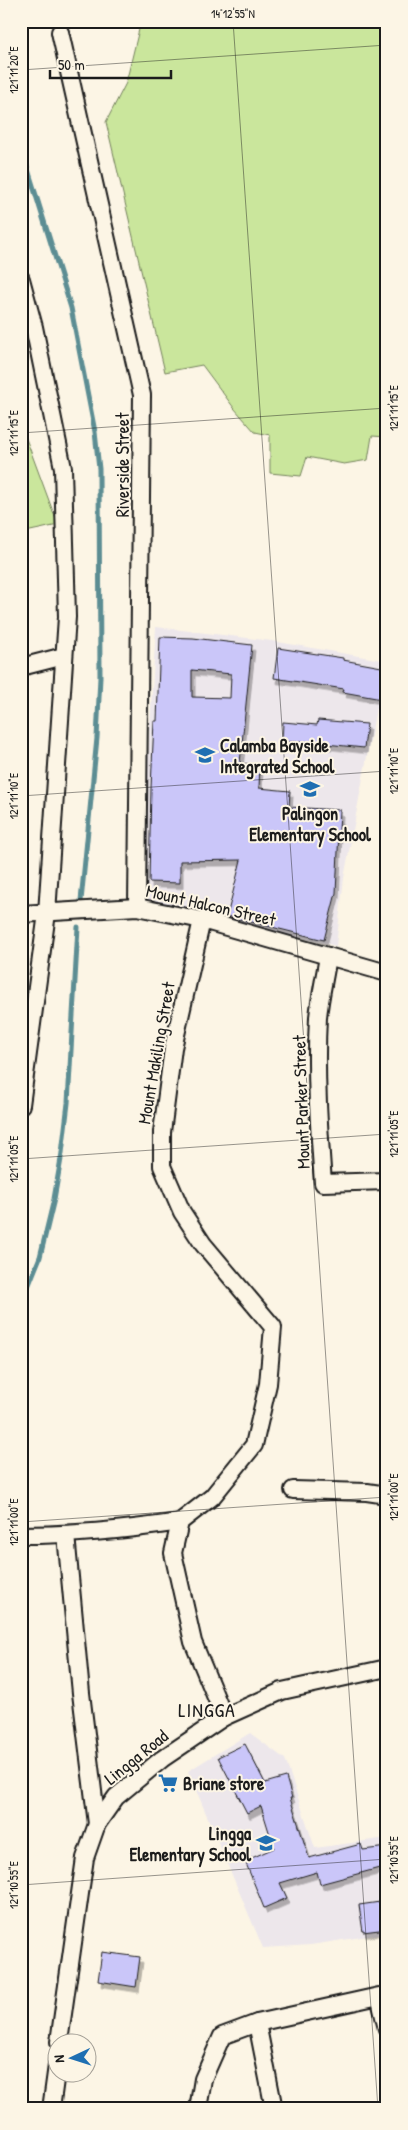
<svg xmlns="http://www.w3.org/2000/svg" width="408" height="2130" font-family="'Patrick Hand',sans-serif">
  <defs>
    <filter id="shadow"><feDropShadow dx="3" dy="5.5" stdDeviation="0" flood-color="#0004"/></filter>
  </defs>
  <rect width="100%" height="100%" fill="#fcf5e5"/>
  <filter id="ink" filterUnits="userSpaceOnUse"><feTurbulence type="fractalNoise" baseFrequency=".02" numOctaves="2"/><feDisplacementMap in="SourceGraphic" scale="10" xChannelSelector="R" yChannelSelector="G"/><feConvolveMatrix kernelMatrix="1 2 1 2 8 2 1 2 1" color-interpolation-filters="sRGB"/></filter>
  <g filter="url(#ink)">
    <g fill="#ede7eb">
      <path d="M156 627 272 641 387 661V709H376L344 878 336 946 139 900Z"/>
      <path d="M250 1733 285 1759 315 1848 387 1838V1933L311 1945 263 1948 188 1771Z"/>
    </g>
    <g fill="#cae69c" stroke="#73815c">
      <path d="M141 21H387V437L372 436 368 460 344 464 307 457 301 476 270 473V435L255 432 234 408 202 365 165 372 106 122 126 83Z"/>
      <path d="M21 425 58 525 21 533Z"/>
    </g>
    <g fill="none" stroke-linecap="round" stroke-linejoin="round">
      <g stroke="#5c8d93" stroke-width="5">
        <path d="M21 147 71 308 95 432 99 469 100 677 97 738 81 901"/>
        <path d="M21 1304 40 1257 54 1199 62 1153 68 1103 78 927"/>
      </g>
    </g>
    <g fill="#cac6f9" stroke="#1c1c1c" fill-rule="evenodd" filter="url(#shadow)">
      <path d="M160 637 193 638 252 645 240 763 260 765 259 788 290 791 289 807 340 810 336 893 324 940 227 916 241 860 180 861V883L149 882 151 788 154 721H157ZM192 670 231 674 230 698 192 697Z"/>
      <path d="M278 648 343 658V660L387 668V700L343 692 344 689 274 678Z"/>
      <path d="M318 720 367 724 364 748 307 742H282L283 722 317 725Z"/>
      <path d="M245 1744 265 1783 286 1777 292 1798H290L309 1858 361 1844 363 1850 387 1847V1866L320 1884 317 1872 280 1883 287 1898 264 1908 245 1861 274 1848 261 1806 247 1813 218 1757Z"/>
      <path d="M387 1901V1929L363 1932 359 1905Z"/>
      <path d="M102 1952 140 1957 136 1987 98 1981Z"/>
    </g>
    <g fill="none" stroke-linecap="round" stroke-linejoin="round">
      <defs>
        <g id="minor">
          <path d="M60 32 142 395 137 907"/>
          <path d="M21 279 34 327 63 468 67 617 47 913 21 1105"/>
          <path d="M21 667 64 656"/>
          <path d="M21 914 137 907 202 920 387 973"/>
          <path d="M202 920 173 1048 162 1132V1166L182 1212 203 1244 273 1327 268 1384 254 1445 212 1497 180 1522 173 1553 193 1642 224 1717"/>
          <path d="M328 956C325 976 320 997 318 1017 315 1073 319 1128 323 1183L387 1181"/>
          <path d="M293 1490 367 1492 387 1495"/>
          <path d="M21 1535C75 1535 126 1530 180 1522"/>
          <path d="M66 1535 81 1693 97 1824"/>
          <path d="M257 2023 274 2109"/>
          <path d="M59 2042 85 1858 97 1824 116 1797 162 1759 224 1717 282 1691 387 1668"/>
          <path d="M51 2109 58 2058"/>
          <path d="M198 2109 203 2079 222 2036 257 2023 379 1996 387 2029"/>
        </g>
      </defs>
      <use href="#minor" stroke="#1c1c1c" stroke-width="20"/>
      <use href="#minor" stroke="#fcf5e5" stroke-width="16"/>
    </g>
  </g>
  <path fill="none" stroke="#1c1c1c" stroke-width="1" stroke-opacity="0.45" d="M233 21 378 2109M21 70 387 45M21 433 387 408M21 796 387 771M21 1159 387 1134M21 1522 387 1497M21 1885 387 1859"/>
  <defs>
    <symbol id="school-bare" viewBox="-9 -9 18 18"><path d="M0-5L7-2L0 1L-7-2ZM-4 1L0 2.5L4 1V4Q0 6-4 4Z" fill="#1f6fb2" stroke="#fcf5e5" stroke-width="2.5" paint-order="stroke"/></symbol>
    <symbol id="supermarket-bare" viewBox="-9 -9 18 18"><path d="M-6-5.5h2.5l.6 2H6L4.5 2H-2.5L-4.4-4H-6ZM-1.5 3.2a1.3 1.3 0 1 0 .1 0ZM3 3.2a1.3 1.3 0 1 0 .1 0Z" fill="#1f6fb2" stroke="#fcf5e5" stroke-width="2.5" paint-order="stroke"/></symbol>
  </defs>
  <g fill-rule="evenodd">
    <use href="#school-bare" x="191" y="741" width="28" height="28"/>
    <use href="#school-bare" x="296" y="775" width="28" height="28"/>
    <use href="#supermarket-bare" x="154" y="1769" width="28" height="28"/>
    <use href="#school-bare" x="252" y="1829" width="28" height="28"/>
  </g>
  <g text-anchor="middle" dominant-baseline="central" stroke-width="4" stroke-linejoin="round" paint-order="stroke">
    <g font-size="18" fill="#1c1c1c" stroke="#fcf5e5">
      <text transform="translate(122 465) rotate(-90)">Riverside Street</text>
      <text transform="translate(211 905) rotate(13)">Mount Halcon Street</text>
      <text transform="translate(156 1053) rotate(-80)">Mount Makiling Street</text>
      <text transform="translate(301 1102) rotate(-92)">Mount Parker Street</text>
      <text transform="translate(136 1757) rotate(-39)">Lingga Road</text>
    </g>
    <g font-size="18" font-weight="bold" fill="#1c1c1c" stroke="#fcf5e5" text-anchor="start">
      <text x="220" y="745">Calamba Bayside<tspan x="220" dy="21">Integrated School</tspan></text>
      <text x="310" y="813" text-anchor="middle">Palingon<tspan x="310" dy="21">Elementary School</tspan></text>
      <text x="183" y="1783">Briane store</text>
      <text x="251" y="1833" text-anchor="end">Lingga<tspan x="251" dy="21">Elementary School</tspan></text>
    </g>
    <g font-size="20" letter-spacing="1" fill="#1c1c1c" stroke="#fcf5e5">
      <text x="207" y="1709">LINGGA</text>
    </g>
  </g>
  <rect width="408" height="2130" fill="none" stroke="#fcf5e5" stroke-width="55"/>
  <g transform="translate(72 2058) rotate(266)"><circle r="24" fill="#fcf5e5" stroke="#a29e95"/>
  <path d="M0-4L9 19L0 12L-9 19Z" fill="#1f6fb2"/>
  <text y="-8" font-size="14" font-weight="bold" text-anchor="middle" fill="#1c1c1c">N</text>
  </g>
  <path d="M50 70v8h121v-8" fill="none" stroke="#1c1c1c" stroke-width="2.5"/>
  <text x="58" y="70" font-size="15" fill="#1c1c1c" stroke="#fcf5e5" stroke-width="4" paint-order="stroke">50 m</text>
  <rect x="28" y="28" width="352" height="2074" fill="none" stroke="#1c1c1c" stroke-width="2"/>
  <g font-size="12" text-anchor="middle" fill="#1c1c1c">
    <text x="233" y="18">14°12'55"N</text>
    <text transform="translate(14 70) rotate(-90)" y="4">121°11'20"E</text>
    <text transform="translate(394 408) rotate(-90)" y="4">121°11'15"E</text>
    <text transform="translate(14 433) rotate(-90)" y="4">121°11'15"E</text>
    <text transform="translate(394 771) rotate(-90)" y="4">121°11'10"E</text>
    <text transform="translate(14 796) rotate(-90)" y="4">121°11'10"E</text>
    <text transform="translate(394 1134) rotate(-90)" y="4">121°11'05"E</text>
    <text transform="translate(14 1159) rotate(-90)" y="4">121°11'05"E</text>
    <text transform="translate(394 1497) rotate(-90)" y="4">121°11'00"E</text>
    <text transform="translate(14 1522) rotate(-90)" y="4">121°11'00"E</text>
    <text transform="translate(394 1860) rotate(-90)" y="4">121°10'55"E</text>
    <text transform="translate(14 1885) rotate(-90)" y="4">121°10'55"E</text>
  </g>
</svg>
